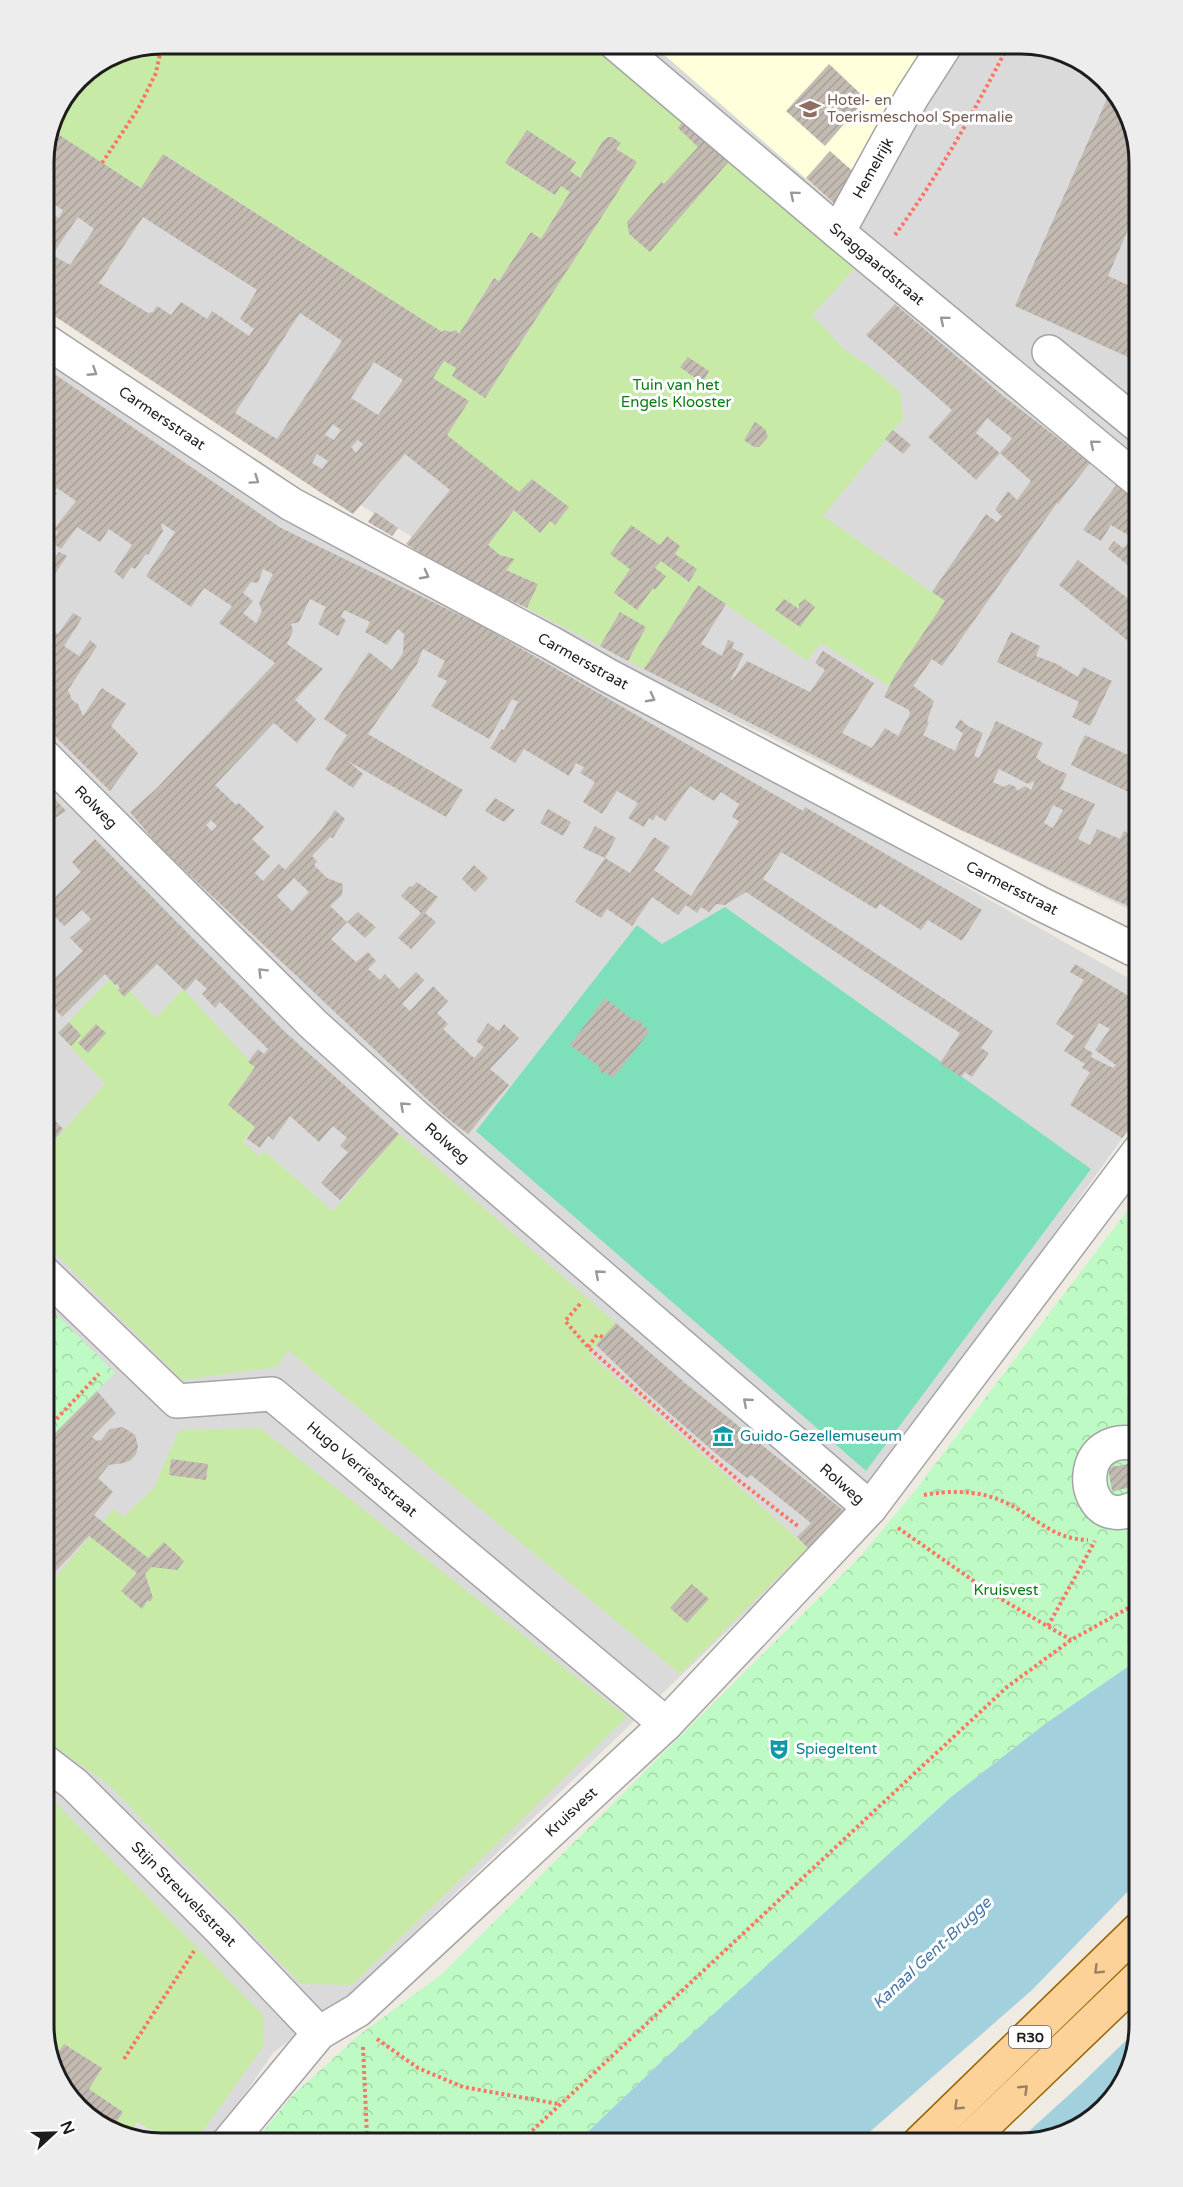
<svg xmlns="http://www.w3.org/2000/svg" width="1183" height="2187" font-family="'Varela Round',sans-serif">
  <defs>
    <pattern id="park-crowns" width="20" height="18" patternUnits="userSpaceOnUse" patternTransform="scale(1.5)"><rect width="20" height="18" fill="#befac3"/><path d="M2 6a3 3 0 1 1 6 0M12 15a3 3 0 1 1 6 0" fill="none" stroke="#a3d6a7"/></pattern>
    <pattern id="building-hatch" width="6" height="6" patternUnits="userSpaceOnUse" patternTransform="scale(1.5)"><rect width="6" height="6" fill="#c3bab2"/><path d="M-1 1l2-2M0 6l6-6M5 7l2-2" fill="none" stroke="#a79f99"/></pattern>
  </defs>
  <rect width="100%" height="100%" fill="#efebe3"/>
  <g fill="#dbdada">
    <path d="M162 44H1030L1087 64 1130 116 1139 162V914L956 828 600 654 44 308V154L53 116 78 78 117 52Z"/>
    <path d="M44 359 285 521 593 677 1139 984V1115L863 1500 357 1988 273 2053 211 2143H154L96 2123 53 2071 44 2025Z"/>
  </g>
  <path fill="#ffffdb" d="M652 44H933L835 204Z"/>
  <g fill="url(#park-crowns)">
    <path d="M1139 1195V1659L1045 1724 951 1797 661 2062 576 2143H254L291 2097 358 2036 442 1974 859 1558 914 1492Z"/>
    <path d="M44 1302 115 1373 44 1444Z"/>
  </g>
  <g fill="#c8eaa7">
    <path d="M161 44H592L684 120 855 268 812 315 845 350 873 369 900 392 903 419 823 516 945 601 889 686 821 643 807 661 698 585 644 669 527 608 537 584 506 570 514 559 500 555 488 545 514 510 540 533 550 521 555 525 569 507 533 479 519 492 447 435 469 401 433 378 444 361 456 368 452 376 485 398 637 162 616 149 620 143 612 137H608L603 141 580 178 570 171 575 163 526 131 505 163 554 195 561 186 570 192 541 239 531 232 499 281 493 278 459 334 456 330 450 332 444 330 442 332 164 154 141 188 49 130C57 96 85 68 115 53 128 47 147 46 161 44Z"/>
    <path d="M110 979 124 996 130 991 156 1018 183 989 255 1067 228 1104 255 1127 243 1141 259 1157 264 1151 333 1211 399 1134 616 1323 589 1354 808 1548 680 1674 288 1350 277 1367 182 1380 44 1242V1131L46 1128 57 1138 105 1084 58 1033Z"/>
    <path d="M260 1428 627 1717 352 1985 301 1984 108 1784 44 1739V1570L54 1579 113 1509 123 1517 154 1488 179 1430Z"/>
    <path d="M56 1803 264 2016 263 2047 194 2143H174L137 2122 130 2135 112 2129 123 2112 89 2089 101 2068 64 2044 51 2063 44 2025V1833Z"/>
  </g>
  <path fill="#7ee0bb" d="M725 907 1091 1169 866 1471 476 1131 637 925 662 944Z"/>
  <path fill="#e1e1e1" d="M137 2122 174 2143H154L130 2135Z"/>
  <g fill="#a2d0dd">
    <path d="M1139 1659V1880L1031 1991 857 2143H576L661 2062 951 1797 1045 1724Z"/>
    <path d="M1139 2028 1120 2091 1067 2134 1016 2143 1082 2083Z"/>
  </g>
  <g fill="url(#building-hatch)" fill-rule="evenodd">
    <path d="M829 64 866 99 825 146 786 111Z"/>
    <path d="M1110 92 1130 116 1140 162 1139 204 1108 276 1139 290V362L1015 306Z"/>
    <path d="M684 120 730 160 650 252 629 234 627 222 661 182 664 184 698 147 678 128Z"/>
    <path d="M50 129 141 188 163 154 442 332 444 330 450 332 456 330 459 334 494 278 499 281 531 232 541 239 570 192 561 186 555 195 505 163 527 130 576 162 570 171 580 178 603 141 608 137H612L621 143 616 149 637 162 485 398 452 376 456 368 444 361 433 378 469 401 447 435 519 492 532 479 569 507 555 525 550 521 540 533 514 510 488 545 500 555 515 559 506 570 538 584 527 608 458 577 406 544 450 490 405 454 353 514 44 309V213L46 210 59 218 63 210 44 198V154ZM78 217 94 229 70 265 52 255ZM143 217 257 290 240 319 254 329 249 336 212 311 207 319 181 302 171 315 157 306 153 312 148 313 99 283ZM300 313 342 341 277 439 235 413ZM374 362 403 380 378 415 351 398ZM333 424 341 430 334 440 325 435ZM358 440 363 444 356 453 351 447ZM317 454 328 461 322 469 312 463Z"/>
    <path d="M830 151 856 174 835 204 806 178Z"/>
    <path d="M895 304 1003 396 1090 463 1058 504 1057 503 942 666 932 659 913 686 934 701 927 721 929 723 923 735 955 751 963 733 955 728 960 719 968 726 983 733 974 756 979 758 996 721 1043 743 1036 757 1043 763 1067 774 1060 789 1095 804 1078 839 1090 845 1097 829 1120 839 1124 831 1139 838V861L1137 866 1139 867V911L957 828 644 669 698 585 726 604 701 644 722 656 728 640 734 642 732 648 744 654 731 679 732 680 747 661 810 692 825 670 815 663 823 651 874 683 842 733 872 748 885 728 898 736 910 714 909 710 884 697 895 675 945 601 932 592 986 514 997 522 1002 516 995 510 1008 491 1017 500 1031 481 1000 453 1012 438 987 418 976 433 1000 453 976 480 928 437 952 410 866 335ZM999 769 1028 784 1035 781 1031 790 1025 786 1017 791 1016 787 1009 784 1004 787 993 782ZM1053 805 1063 810 1053 828 1044 823Z"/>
    <path d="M688 357 709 371 702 383 680 367Z"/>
    <path d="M44 367 281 528 480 625 803 811 805 807 982 910 962 941 928 920 921 930 880 904 876 909 781 852 763 879 993 1031 981 1048 989 1053 972 1077 965 1072 961 1077 940 1063 960 1033 903 997 746 892 725 905 716 904 709 912 701 907 697 913 686 905 678 915 652 897 632 926 607 909 601 918 575 902 605 858 630 873 654 837 670 847 654 870 691 896 739 821 732 817 739 804 721 792 714 801 690 786 665 821 656 815 653 821 649 818 644 827 628 818 638 803 617 791 602 814 583 802 595 782 580 773 584 767 576 763 569 776 524 749 515 763 490 748 502 729 504 730 518 702 512 699 489 739 431 706 447 681 437 676 445 661 423 649 417 664 368 734 463 790 446 817 348 761 363 774 353 788 325 769 347 735 324 719 369 652 392 670 403 653 404 634 398 629 387 645 365 632 370 622 344 610 341 617 346 620 338 636 318 624 326 607 310 599 299 622 291 624 293 631 287 644 323 669 295 700 316 719 297 743 274 723 215 785 236 805 239 803 264 827 252 839 270 856 255 873 263 881 279 864 285 870 322 829 335 810 345 819 333 838 330 837 312 856 317 861 314 865 327 878 343 884 342 895 330 906 347 922 358 912 376 927 365 938 347 922 331 939 356 962 368 952 376 961 368 969 380 980 385 974 399 989 416 972 424 980 402 1004 410 1011 433 986 448 1001 437 1013 448 1024 443 1029 474 1058 484 1047 476 1041 488 1023 499 1031 504 1024 519 1038 490 1069 509 1085 468 1134 446 1117 159 846 130 812 156 789 275 663 219 623 232 606 204 588 191 607 146 576 175 532 161 523 163 531 148 555 146 554 135 569 131 567 123 579 114 572 132 545 109 529 100 542 77 527 61 549 51 542 58 532 54 529 76 501 57 488 55 492 57 493 44 512ZM263 569 273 574 259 603 262 611 256 623 243 613 253 601 243 593 251 582 258 583ZM211 820 217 826 212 831 206 825ZM294 878 309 892 292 911 277 896Z"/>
    <path d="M755 422 765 429 768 437 759 447H754L744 440Z"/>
    <path d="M893 430 911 445 903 454 885 439Z"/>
    <path d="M1117 484 1139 502V566L1135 571 1108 549 1114 541 1123 548 1133 538 1111 525 1101 541 1083 530Z"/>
    <path d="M375 512 398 528 392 536 368 522Z"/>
    <path d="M631 525 660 545 667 536 680 546 675 554 697 569 689 582 661 561 655 568 666 576 655 590 653 588 637 610 614 593 630 569 610 554Z"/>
    <path d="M59 552 67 556 44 590V574Z"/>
    <path d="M1078 560 1139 607V650L1059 585Z"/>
    <path d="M784 599 799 609V604L805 599 815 607 800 627 775 610Z"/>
    <path d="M620 612 646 627 628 661 600 646Z"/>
    <path d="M73 613 82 618 64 646 79 656 90 640 97 646 68 690 72 700 78 704 83 716 102 688 126 704 111 726 138 753 110 791 44 725V624L58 634Z"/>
    <path d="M1011 632 1040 646 1036 656 1057 664 1078 677 1083 667 1112 681 1090 726 1072 717 1079 702 997 662Z"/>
    <path d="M1085 735 1139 760V797L1071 765Z"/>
    <path d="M44 787 66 811 44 825Z"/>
    <path d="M495 798 515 810 504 822 485 811Z"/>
    <path d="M548 809 571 822 563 836 540 823Z"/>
    <path d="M595 826 616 838 605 858 583 848Z"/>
    <path d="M95 839 285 1032 399 1134 340 1200 321 1183 348 1152 340 1146 347 1138 333 1126 319 1142 290 1116 273 1140 268 1136 260 1148 247 1139 255 1127 228 1105 255 1067 248 1062 258 1049 264 1054 268 1049 220 1002 215 1008 202 994 207 989 196 979 185 991 157 964 124 997 118 990 120 988 117 984 115 985 105 974 62 1017 44 996V979L47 976 52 981 83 951 70 938 91 919 82 910 64 926 45 907 81 872 72 862Z"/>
    <path d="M474 865 488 878 475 892 462 879Z"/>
    <path d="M417 882 438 897 425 913 436 922 411 949 398 938 421 913 401 896 410 886 412 887Z"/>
    <path d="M1075 964 1139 1002V1091L1127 1110 1138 1117 1122 1138 1070 1105 1090 1072 1082 1068 1085 1064 1064 1051 1074 1036 1056 1024 1084 980 1070 972ZM1099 1023 1110 1029 1095 1050 1116 1065 1113 1068 1091 1057 1093 1053 1084 1048Z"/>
    <path d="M605 998 636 1022 638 1019 642 1022 641 1024 650 1031 613 1078 605 1072 604 1074 599 1071 601 1068 570 1045Z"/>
    <path d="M69 1022 81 1035 71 1046 58 1033Z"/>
    <path d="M96 1024 106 1033 88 1053 78 1043Z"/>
    <path d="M44 1109 63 1129 56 1138 46 1128 44 1131Z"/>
    <path d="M616 1323 685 1383 844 1511 808 1548 797 1537 811 1523 751 1475 747 1478 720 1457 644 1391 596 1345Z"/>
    <path d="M97 1391 116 1413 92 1437 97 1441 101 1440 110 1429 123 1427 135 1435 138 1446 136 1454 131 1460 124 1463 109 1465 98 1478 113 1492 94 1515 148 1558 164 1542 184 1561 177 1570 151 1567 145 1574 153 1598 150 1602 148 1600 142 1609 121 1591 137 1573 89 1536 53 1574 44 1566V1444Z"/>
    <path d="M171 1459 208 1464 206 1480 169 1475Z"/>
    <path d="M1137 1462 1139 1486 1112 1491 1108 1468Z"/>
    <path d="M692 1584 709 1599 687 1623 670 1608Z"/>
    <path d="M64 2044 102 2068 89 2089 123 2112 112 2129 96 2123 53 2071 51 2063Z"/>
  </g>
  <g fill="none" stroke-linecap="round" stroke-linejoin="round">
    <defs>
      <g id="minor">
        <path d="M616 44 838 232 1139 481"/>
        <path d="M838 232 912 97 946 44"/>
        <path d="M44 340 291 504 551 643 607 675 1041 904 1139 952"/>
        <path d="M1049 352 1139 426"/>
        <path d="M44 756 313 1024 416 1117 870 1508"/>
        <path d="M44 1273 177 1401 272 1394 666 1724"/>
        <path d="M1139 1506C1131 1510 1122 1514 1113 1512 1079 1507 1078 1431 1139 1444"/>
        <path d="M44 1761 74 1784 219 1928 319 2033"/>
        <path d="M228 2143 319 2033 358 2010 666 1724 870 1508 1139 1151"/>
      </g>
      <g id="major">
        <path d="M919 2143 1139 1929"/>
        <path d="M966 2143 1139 1977"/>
      </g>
    </defs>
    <use href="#minor" stroke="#a4a4a4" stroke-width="36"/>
    <use href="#major" stroke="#966500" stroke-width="36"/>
    <g stroke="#fc7666" stroke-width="4" stroke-dasharray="3 3" stroke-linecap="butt">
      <path d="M102 163 138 109 156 73 162 44"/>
      <path d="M895 235C939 175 975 110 1009 44"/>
      <path d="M580 1304 565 1321 588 1347 738 1480 799 1527"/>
      <path d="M588 1347 597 1335 603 1337"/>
      <path d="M44 1432 99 1374"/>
      <path d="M924 1495C956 1489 988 1491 1016 1508 1042 1523 1056 1539 1088 1540"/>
      <path d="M898 1528 991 1593 1071 1640"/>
      <path d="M1048 1626 1095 1541"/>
      <path d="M377 2039 418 2068 463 2087 559 2104"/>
      <path d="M363 2047 367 2136"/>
      <path d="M124 2059 194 1951"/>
      <path d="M341 2143 367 2136 385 2135 407 2143"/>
      <path d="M519 2143 1007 1687 1071 1640 1132 1606 1139 1599"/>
    </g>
    <use href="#minor" stroke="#fff" stroke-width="33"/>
    <use href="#major" stroke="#fdd299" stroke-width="33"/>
  </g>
  <defs><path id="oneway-chevron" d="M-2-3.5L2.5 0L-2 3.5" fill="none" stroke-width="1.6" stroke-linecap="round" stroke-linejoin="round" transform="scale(1.5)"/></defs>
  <g stroke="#999">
    <use href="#oneway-chevron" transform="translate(794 195) rotate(-140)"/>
    <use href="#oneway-chevron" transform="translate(944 320) rotate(-140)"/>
    <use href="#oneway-chevron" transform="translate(93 372) rotate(33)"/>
    <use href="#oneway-chevron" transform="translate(1094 444) rotate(-140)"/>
    <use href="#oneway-chevron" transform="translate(255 480) rotate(34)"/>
    <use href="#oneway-chevron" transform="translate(425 575) rotate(28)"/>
    <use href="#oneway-chevron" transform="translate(651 698) rotate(28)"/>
    <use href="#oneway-chevron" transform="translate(262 972) rotate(-135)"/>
    <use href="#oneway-chevron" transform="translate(404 1106) rotate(-138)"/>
    <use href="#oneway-chevron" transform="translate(599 1274) rotate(-139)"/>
    <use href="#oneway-chevron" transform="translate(747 1402) rotate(-139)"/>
  </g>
  <g stroke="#988161">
    <use href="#oneway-chevron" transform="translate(1098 1970) rotate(136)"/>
    <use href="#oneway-chevron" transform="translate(1024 2089) rotate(-44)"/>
    <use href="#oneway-chevron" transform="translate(958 2106) rotate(136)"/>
  </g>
  <defs>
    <symbol id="school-bare" viewBox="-9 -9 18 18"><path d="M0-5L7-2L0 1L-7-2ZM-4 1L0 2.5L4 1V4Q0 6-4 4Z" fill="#8d6e63" stroke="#fff" stroke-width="2.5" paint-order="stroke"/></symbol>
    <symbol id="museum-bare" viewBox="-9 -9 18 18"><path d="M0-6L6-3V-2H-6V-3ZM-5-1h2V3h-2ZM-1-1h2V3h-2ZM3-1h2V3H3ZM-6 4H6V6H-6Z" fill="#0f9aa8" stroke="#fff" stroke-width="2.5" paint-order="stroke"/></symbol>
    <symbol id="theatre-bare" viewBox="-9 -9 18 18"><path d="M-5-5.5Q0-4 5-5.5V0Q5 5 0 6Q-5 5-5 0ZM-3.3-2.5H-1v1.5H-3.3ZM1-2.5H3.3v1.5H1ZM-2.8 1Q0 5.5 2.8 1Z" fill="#0f9aa8" stroke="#fff" stroke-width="2.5" paint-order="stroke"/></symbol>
  </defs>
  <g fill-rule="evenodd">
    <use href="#school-bare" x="795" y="94" width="30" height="30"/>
    <use href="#museum-bare" x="708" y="1421" width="30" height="30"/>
    <use href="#theatre-bare" x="764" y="1734" width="30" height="30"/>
  </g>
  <g text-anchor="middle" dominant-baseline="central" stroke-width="6" stroke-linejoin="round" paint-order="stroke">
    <rect fill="#fff" stroke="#616161" stroke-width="1.5" x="1009" y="2026" width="42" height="22" rx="4.5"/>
    <g font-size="14" font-weight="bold" fill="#1d1d1d">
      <text x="1030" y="2037">R30</text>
    </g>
    <g font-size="15" fill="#785e54" stroke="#fff" text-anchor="start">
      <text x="827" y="100">Hotel- en<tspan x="827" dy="17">Toerismeschool Spermalie</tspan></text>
    </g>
    <g font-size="15" fill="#1d1d1d" stroke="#fff">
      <text transform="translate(873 168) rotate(-61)">Hemelrijk</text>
      <text transform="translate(877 264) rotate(40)">Snaggaardstraat</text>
      <text transform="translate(162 418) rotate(34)">Carmersstraat</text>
      <text transform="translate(583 661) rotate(29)">Carmersstraat</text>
      <text transform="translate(96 807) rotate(45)">Rolweg</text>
      <text transform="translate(1012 888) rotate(27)">Carmersstraat</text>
      <text transform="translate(447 1143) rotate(41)">Rolweg</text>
      <text transform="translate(362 1469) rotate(40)">Hugo Verrieststraat</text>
      <text transform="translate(842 1484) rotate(41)">Rolweg</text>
      <text transform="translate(571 1812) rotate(-43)">Kruisvest</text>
      <text transform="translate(184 1894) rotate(45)">Stijn Streuvelsstraat</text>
    </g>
    <g font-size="15" fill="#097d13" stroke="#fff">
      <text x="676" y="385">Tuin van het<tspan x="676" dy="17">Engels Klooster</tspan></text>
      <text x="1006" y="1590">Kruisvest</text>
    </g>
    <g font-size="15" fill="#0d838f" stroke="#fff" text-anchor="start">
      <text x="740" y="1436">Guido-Gezellemuseum</text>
      <text x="796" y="1749">Spiegeltent</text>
    </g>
    <g font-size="16" font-style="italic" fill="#4576a6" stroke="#fff">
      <text transform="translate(932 1953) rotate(-43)">Kanaal Gent-Brugge</text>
    </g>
  </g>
  <path d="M0 0H1183V2187H0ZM162 54H1021A108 108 0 0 1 1129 162V2025A108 108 0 0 1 1021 2133H162A108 108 0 0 1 54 2025V162A108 108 0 0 1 162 54Z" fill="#ededed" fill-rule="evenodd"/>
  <path fill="none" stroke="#1d1d1d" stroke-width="3" d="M162 54H1021A108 108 0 0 1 1129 162V2025A108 108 0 0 1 1021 2133H162A108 108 0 0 1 54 2025V162A108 108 0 0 1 162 54Z"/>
  <g transform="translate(54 2133) rotate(68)" stroke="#ffffff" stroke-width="4.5" paint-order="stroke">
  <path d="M0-4.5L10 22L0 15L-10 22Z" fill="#1d1d1d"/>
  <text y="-9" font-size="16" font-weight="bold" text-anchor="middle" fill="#1d1d1d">N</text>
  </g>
</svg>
